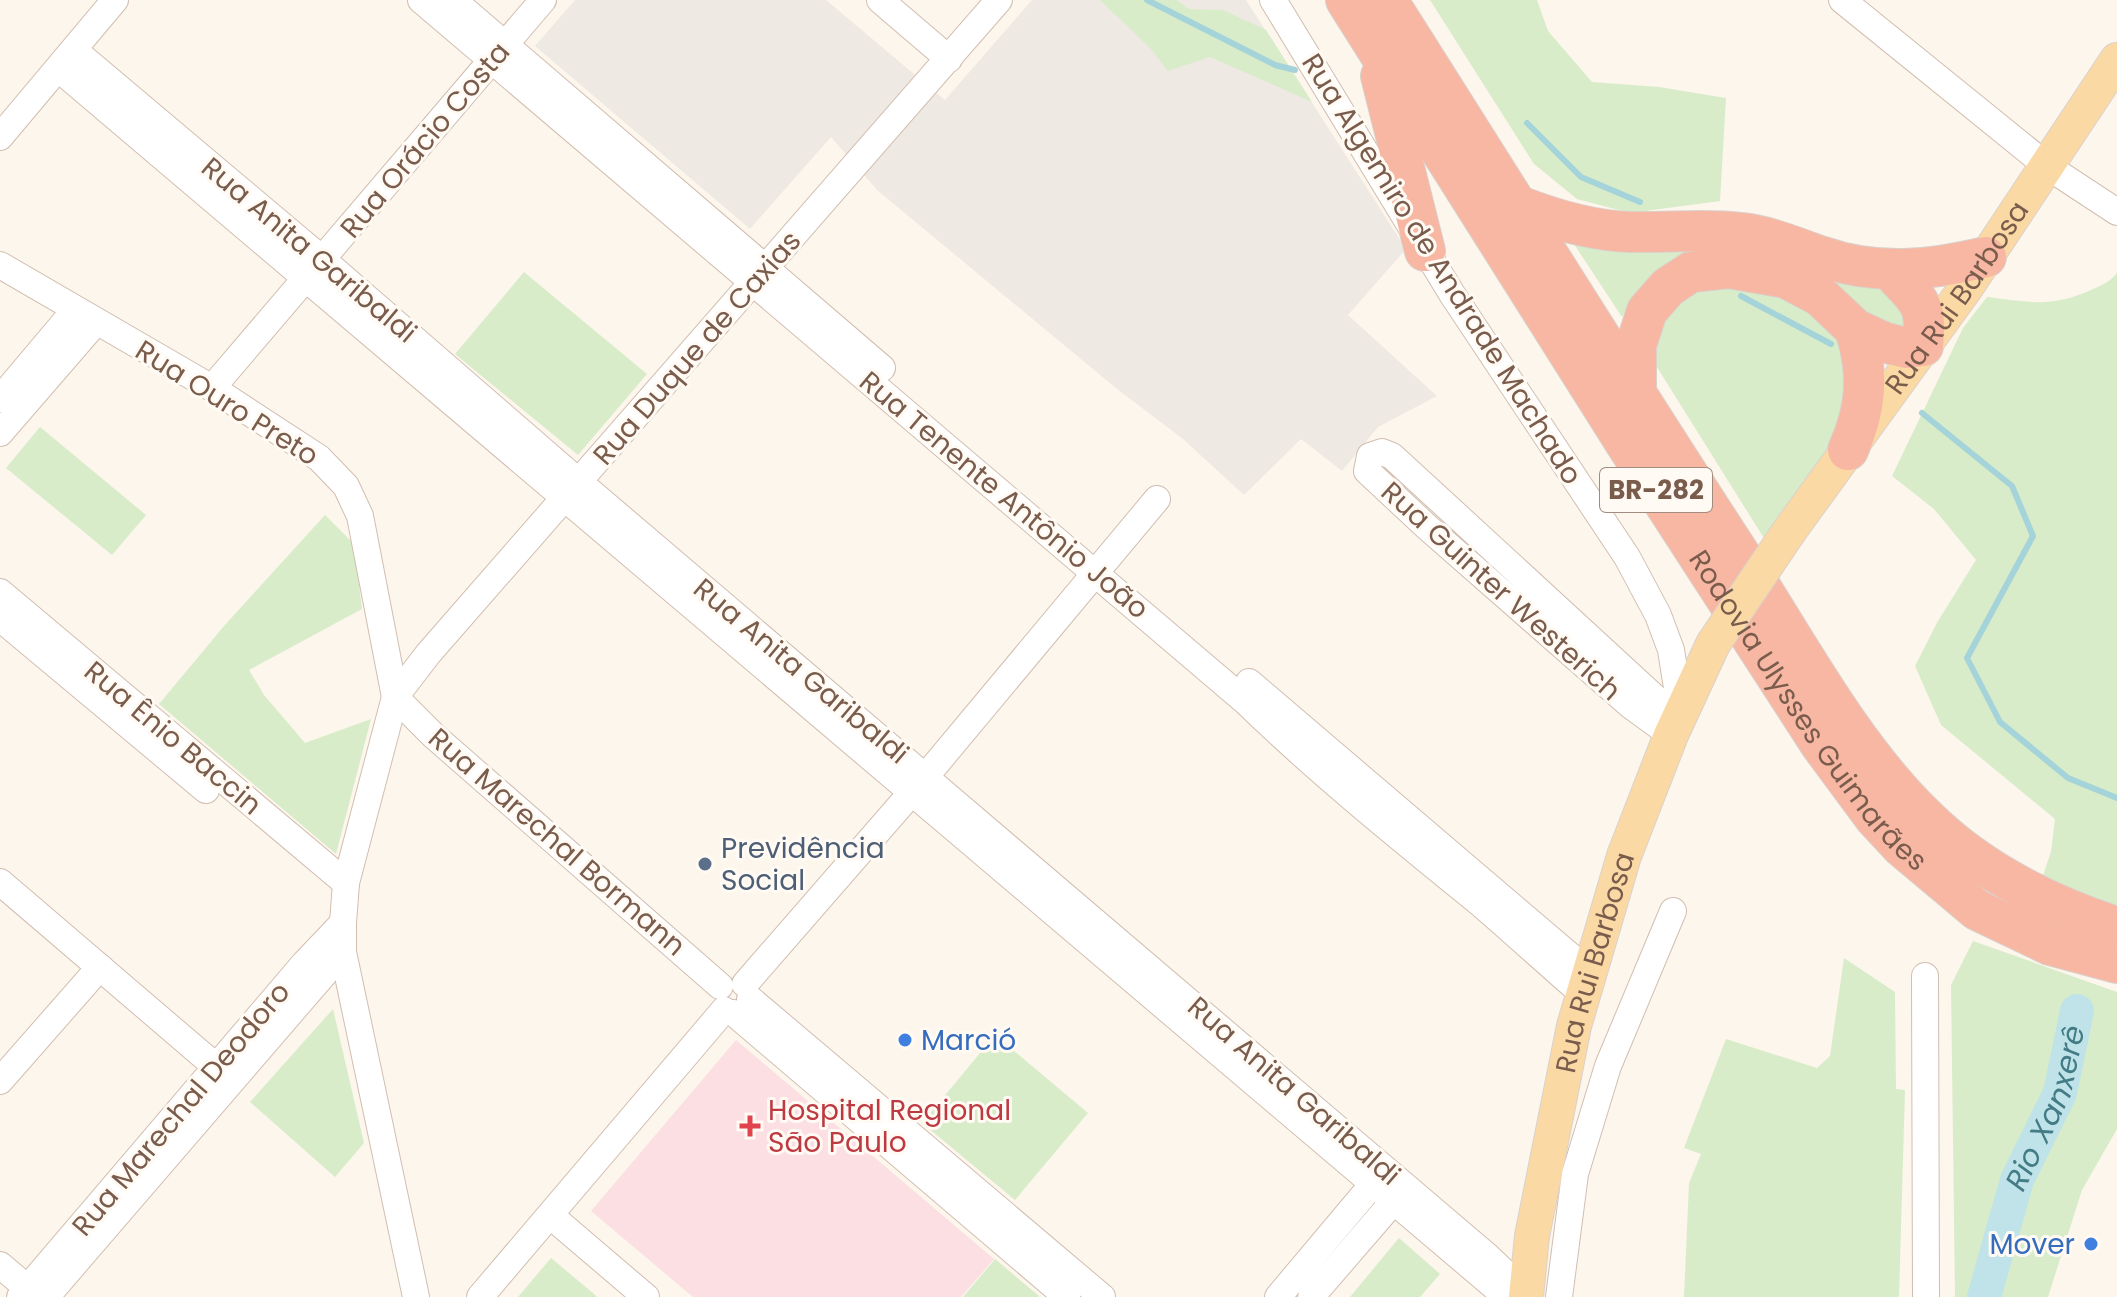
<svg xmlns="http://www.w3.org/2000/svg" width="2117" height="1297" font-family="Poppins,sans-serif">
  <rect width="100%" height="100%" fill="#fdf6ec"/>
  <path fill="#efe9e4" d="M575 0H826L945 100 1032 0H1246L1406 249 1348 315 1437 396 1378 427 1342 471 1301 439 1244 495 1183 439 1117 389 877 190 831 137 750 229 535 46Z"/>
  <path fill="#fbdfe3" d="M736 1040 994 1259 961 1297H693L591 1211Z"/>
  <g fill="#d8ecc9">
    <path d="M1100 0H1177L1189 9 1223 10 1266 30 1312 102 1210 57 1168 71 1151 49Z"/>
    <path d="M1430 0H1537L1548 31 1592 82 1659 87 1726 98 1720 201 1630 213 1577 199 1534 164Z"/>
    <path d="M1712 234 1881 277 1916 316 1898 335 1799 276 1637 294 1622 317 1568 235Z"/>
    <path d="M524 272 647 374 578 455 455 354Z"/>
    <path d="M2117 273V913L2041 881 2051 852 2055 819 1941 725 1915 666 1938 621 1976 560 1934 509 1892 476 1963 328 1987 297C2030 302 2050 308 2091 290 2102 285 2110 282 2117 273Z"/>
    <path d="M1703 279 1777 285 1852 351 1834 445 1767 543 1655 364 1653 333 1674 293Z"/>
    <path d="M40 427 146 515 112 555 6 468Z"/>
    <path d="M325 515 354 544 362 609 249 670 264 695 305 743 371 719 336 854 159 704 224 626Z"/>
    <path d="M1973 941 2117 992V1129L2082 1190 2048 1297H1955L1951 985Z"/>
    <path d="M1844 958 1895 992 1896 1089 1905 1090 1899 1297H1684L1689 1183 1701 1154 1684 1148 1726 1039 1817 1068 1830 1056Z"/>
    <path d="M333 1009 364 1143 335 1177 250 1102Z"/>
    <path d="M995 1035 1088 1113 1015 1200 922 1123Z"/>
    <path d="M1399 1238 1440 1274 1420 1297H1350Z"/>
    <path d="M551 1258 594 1294 597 1297H518Z"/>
    <path d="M995 1259 1039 1296 1038 1297H963Z"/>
  </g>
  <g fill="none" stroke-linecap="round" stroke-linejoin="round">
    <g stroke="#a5d3da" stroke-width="6">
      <path d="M1147 0 1275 65 1295 70"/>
      <path d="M1527 123 1581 177 1640 202"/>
      <path d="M1741 296 1831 344"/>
      <path d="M1922 413 2012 486 2033 536 1967 658 2000 722 2068 778 2117 798"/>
    </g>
    <path stroke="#bfe3e8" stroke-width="34" id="s1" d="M1984 1297 2017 1180 2060 1093 2077 1011"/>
    <defs>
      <g id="minor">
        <path d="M421 0 1245 701C1320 774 1401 839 1482 905 1516 934 1549 965 1583 994"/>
        <path d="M453 0 882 368"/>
        <path d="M880 0 949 59"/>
        <path d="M1273 0 1452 294 1627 557 1658 615 1671 650 1681 713"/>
        <path d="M1842 0 2047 166 2117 212"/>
        <path d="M75 51 323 260 579 482 1487 1256 1526 1293"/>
        <path d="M59 69 1502 1293"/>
        <path d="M0 137 115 0"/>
        <path d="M0 265 212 388 319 458 346 486 360 516 395 697"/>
        <path d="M212 388 543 0"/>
        <path d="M0 399 75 310"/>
        <path d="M0 433 96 322"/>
        <path d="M0 592 346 883"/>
        <path d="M0 618 206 790"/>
        <path d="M1249 682 1590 973"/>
        <path d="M395 697 434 736 720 986"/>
        <path d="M1671 735 1630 705 1427 527 1367 471 1370 456 1382 452 1392 456 1678 719"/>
        <path d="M0 882 228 1077"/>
        <path d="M1925 976 1926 1297"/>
        <path d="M745 984 926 776 1157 499"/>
        <path d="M750 999 1102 1297"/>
        <path d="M734 1013 1067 1297"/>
        <path d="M0 1081 100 967"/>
        <path d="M551 1216 646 1297"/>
        <path d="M0 1265 38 1297"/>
        <path d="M20 1297 303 965 343 923"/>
        <path d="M46 1297 343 952"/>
        <path d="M416 1297 343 952V923L346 883 395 697 428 654 999 0"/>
        <path d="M480 1297 724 1010"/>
        <path d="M1278 1297 1383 1172"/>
        <path d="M1311 1297 1405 1188"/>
        <path d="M1559 1297 1575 1174 1608 1066 1673 911"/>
      </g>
      <g id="major">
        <path id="s2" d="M1790 530 1965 289 2117 60"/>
        <path id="s3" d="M1526 1297 1532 1236 1574 1026 1624 856 1671 735 1713 644"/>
      </g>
      <g id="highway">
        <path id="s4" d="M1346 0 1628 447 1821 745 1875 818 1902 847 1977 910 2050 945 2117 963"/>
        <path d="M1387 0C1506 187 1623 376 1744 561 1798 645 1853 748 1925 817 1978 870 2046 904 2117 927"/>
        <path d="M1381 76 1425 251"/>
        <path d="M1519 206C1555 220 1592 231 1631 232 1668 233 1705 228 1741 233 1770 236 1796 248 1823 257 1878 276 1931 270 1986 257"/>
        <path d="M1636 396V345L1647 311 1668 287 1691 272 1729 268 1786 278 1820 296 1855 329 1883 342 1906 348 1923 346C1927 303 1920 302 1891 271"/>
        <path d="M1848 450C1867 408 1869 373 1855 329"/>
      </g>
    </defs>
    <use href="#minor" stroke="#d1beb0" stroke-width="28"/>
    <use href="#major" stroke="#dad1cd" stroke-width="36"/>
    <use href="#highway" stroke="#dad1cd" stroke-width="42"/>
    <use href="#minor" stroke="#fff" stroke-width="26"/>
    <use href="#major" stroke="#fbd9a5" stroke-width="34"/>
    <use href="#highway" stroke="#f7b7a3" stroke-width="40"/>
    <defs>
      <path id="major-bridge" d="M1713 644 1790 530"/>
    </defs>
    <use href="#major-bridge" stroke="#dad1cd" stroke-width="36" stroke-linecap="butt"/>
    <use href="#major-bridge" stroke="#fbd9a5" stroke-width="34"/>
  </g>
  <circle fill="#5c6f8a" stroke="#fffaf3" stroke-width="3" cx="705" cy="864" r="8"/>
  <g fill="#3f7fe0" stroke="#fffaf3" stroke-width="3">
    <circle cx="905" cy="1040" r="8"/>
    <circle cx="2091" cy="1244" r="8"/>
  </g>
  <path fill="#e0444e" stroke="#fffaf3" stroke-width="3" d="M746 1114h8v8h8v8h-8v8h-8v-8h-8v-8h8z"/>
  <g text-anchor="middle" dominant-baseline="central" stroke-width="6" stroke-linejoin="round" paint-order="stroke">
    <rect fill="#fffaf3" stroke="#a28b7f" stroke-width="2" x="1600" y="468" width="112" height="44" rx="6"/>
    <g font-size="26" font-weight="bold" fill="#7a5c4d">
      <text x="1656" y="490">BR-282</text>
    </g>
    <g font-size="28" fill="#7a5c4d" stroke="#fffaf3">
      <text transform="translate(425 140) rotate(-50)">Rua Orácio Costa</text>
      <text transform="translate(309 250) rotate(40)">Rua Anita Garibaldi</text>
      <text transform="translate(1442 269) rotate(58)">Rua Algemiro de Andrade Machado</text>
      <text stroke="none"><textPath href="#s2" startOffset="286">Rua Rui Barbosa</textPath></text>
      <text transform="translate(697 348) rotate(-49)">Rua Duque de Caxias</text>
      <text transform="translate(227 403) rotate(32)">Rua Ouro Preto</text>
      <text transform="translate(1004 495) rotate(40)">Rua Tenente Antônio João</text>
      <text transform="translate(1501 591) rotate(42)">Rua Guinter Westerich</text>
      <text transform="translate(801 671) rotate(40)">Rua Anita Garibaldi</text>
      <text stroke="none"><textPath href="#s4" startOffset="848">Rodovia Ulysses Guimarães</textPath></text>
      <text transform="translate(173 738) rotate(40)">Rua Ênio Baccin</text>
      <text transform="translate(557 842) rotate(41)">Rua Marechal Bormann</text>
      <text stroke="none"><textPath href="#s3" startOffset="342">Rua Rui Barbosa</textPath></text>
      <text transform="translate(1294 1091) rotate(41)">Rua Anita Garibaldi</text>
      <text transform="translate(181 1109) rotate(-50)">Rua Marechal Deodoro</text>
    </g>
    <g font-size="28" fill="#4e5e75" stroke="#fffaf3" text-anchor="start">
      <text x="721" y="848">Previdência<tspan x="721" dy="32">Social</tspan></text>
    </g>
    <g font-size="28" fill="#366cbe" stroke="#fffaf3" text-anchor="start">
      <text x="921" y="1040">Marció</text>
      <text x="2075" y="1244" text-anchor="end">Mover</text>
    </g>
    <g font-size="28" fill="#be3a42" stroke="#fffaf3" text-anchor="start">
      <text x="768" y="1110">Hospital Regional<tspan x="768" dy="32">São Paulo</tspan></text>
    </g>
    <g font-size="30" font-style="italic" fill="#437c86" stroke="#fffaf3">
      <text stroke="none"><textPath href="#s1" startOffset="200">Rio Xanxerê</textPath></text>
    </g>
  </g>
</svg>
